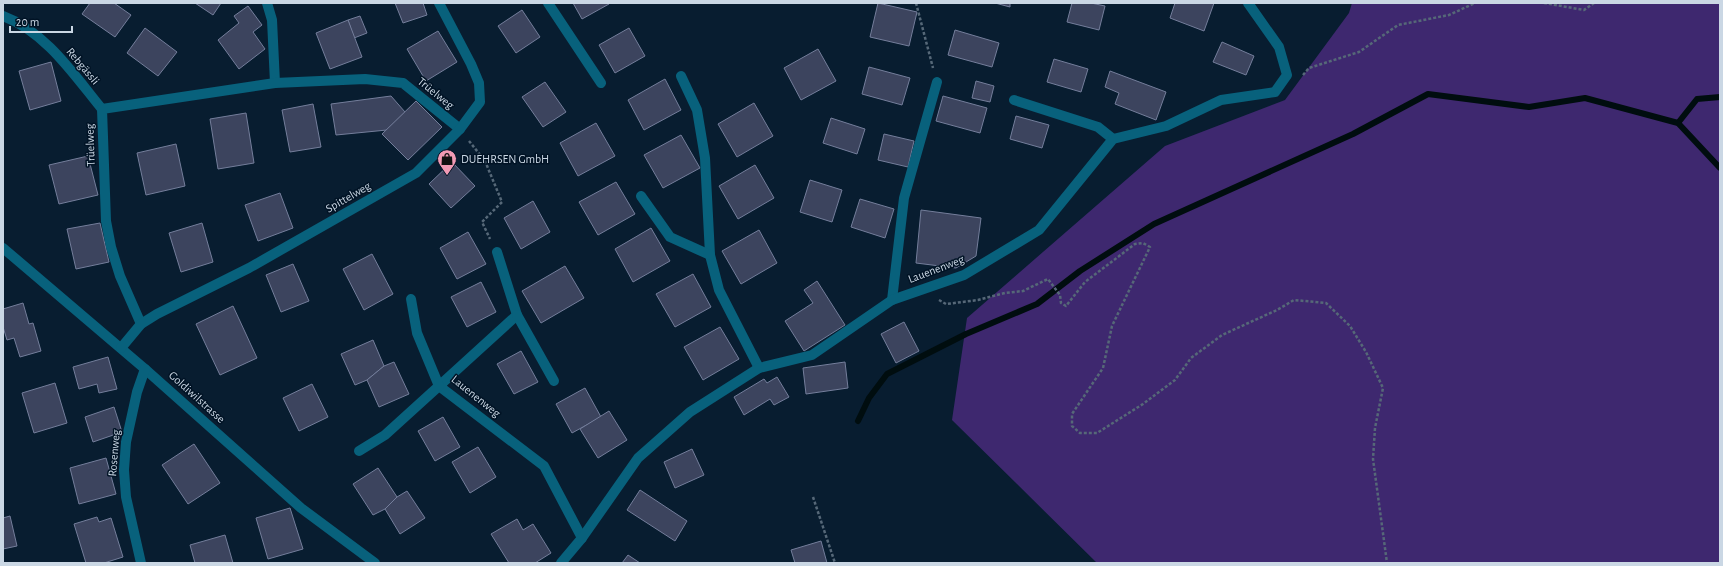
<svg xmlns="http://www.w3.org/2000/svg" width="1723" height="566" font-family="'Alegreya Sans',sans-serif">
  <rect width="100%" height="100%" fill="#081d30"/>
  <path fill="#3e286f" d="M1352 3H1720V563H1097L952 420 967 318 1165 146 1285 100 1349 13Z"/>
  <g fill="none" stroke-linecap="round" stroke-linejoin="round">
    <g stroke="#000d0f" stroke-width="6">
      <path d="M1678 123 1697 99 1720 97"/>
      <path d="M858 421 869 398 887 374 966 334 1037 304 1080 271 1154 224 1353 134 1428 94 1529 107 1585 98 1678 123 1720 168"/>
    </g>
  </g>
  <g fill="#3c445e" stroke="#747e9b">
    <path d="M90 3H114L131 15 115 37 82 14Z"/>
    <path d="M195 3H221L213 15Z"/>
    <path d="M395 3H423L427 15 403 23Z"/>
    <path d="M573 3H608L609 4 582 19Z"/>
    <path d="M878 3 917 12 909 46 870 37Z"/>
    <path d="M995 3H1010V7Z"/>
    <path d="M1072 3H1091L1105 6 1099 30 1067 22Z"/>
    <path d="M1175 3H1214L1204 31 1170 18Z"/>
    <path d="M248 6 262 25 253 32 265 49 239 69 218 40 239 23 234 16Z"/>
    <path d="M522 10 540 37 516 53 498 26Z"/>
    <path d="M360 16 367 33 354 38 348 20Z"/>
    <path d="M348 20 362 57 330 69 316 33Z"/>
    <path d="M145 28 177 52 158 76 127 53Z"/>
    <path d="M629 28 645 56 615 73 599 45Z"/>
    <path d="M955 30 999 43 992 67 948 55Z"/>
    <path d="M438 31 457 62 426 81 407 49Z"/>
    <path d="M1222 42 1254 56 1246 75 1213 62Z"/>
    <path d="M818 49 836 81 801 100 784 68Z"/>
    <path d="M1054 59 1088 69 1081 92 1047 82Z"/>
    <path d="M51 62 61 101 30 110 19 71Z"/>
    <path d="M869 67 910 78 902 105 862 94Z"/>
    <path d="M1110 71 1166 92 1156 120 1115 104 1119 93 1105 87Z"/>
    <path d="M665 79 681 110 644 130 628 100Z"/>
    <path d="M976 81 994 86 990 102 972 98Z"/>
    <path d="M545 82 566 112 543 127 522 97Z"/>
    <path d="M391 96 405 112 387 130 336 135 331 104Z"/>
    <path d="M943 96 987 108 980 133 936 121Z"/>
    <path d="M416 101 442 127 408 160 382 134Z"/>
    <path d="M754 103 773 136 737 157 718 124Z"/>
    <path d="M313 104 321 147 290 152 282 110Z"/>
    <path d="M246 113 254 163 218 169 210 119Z"/>
    <path d="M1016 116 1049 125 1042 148 1010 139Z"/>
    <path d="M831 118 865 129 857 154 823 143Z"/>
    <path d="M596 123 615 156 578 176 560 143Z"/>
    <path d="M884 134 914 141 908 167 878 160Z"/>
    <path d="M681 135 700 168 663 188 644 155Z"/>
    <path d="M176 144 185 186 146 195 137 153Z"/>
    <path d="M88 156 98 195 59 204 49 165Z"/>
    <path d="M452 162 475 186 451 208 429 184Z"/>
    <path d="M755 165 774 198 738 219 719 186Z"/>
    <path d="M810 180 842 190 832 222 800 212Z"/>
    <path d="M616 182 635 214 598 235 579 202Z"/>
    <path d="M280 193 293 228 258 241 245 205Z"/>
    <path d="M860 199 894 209 885 238 851 227Z"/>
    <path d="M533 201 550 232 521 249 504 218Z"/>
    <path d="M921 210 981 218 976 256 956 268 916 263Z"/>
    <path d="M100 223 109 262 76 269 67 229Z"/>
    <path d="M202 223 213 262 181 272 169 233Z"/>
    <path d="M651 228 670 261 633 282 615 249Z"/>
    <path d="M759 230 777 263 741 284 722 251Z"/>
    <path d="M468 232 486 264 457 279 440 248Z"/>
    <path d="M372 254 393 294 364 310 343 269Z"/>
    <path d="M293 264 309 301 281 312 266 275Z"/>
    <path d="M565 266 584 298 541 323 522 291Z"/>
    <path d="M693 274 711 307 675 327 656 294Z"/>
    <path d="M817 281 845 325 804 351 785 321 813 303 804 290Z"/>
    <path d="M481 282 496 312 467 327 451 297Z"/>
    <path d="M23 303 29 324 33 323 41 351 20 357 14 338 7 340 3 327V309Z"/>
    <path d="M233 306 257 358 220 375 196 324Z"/>
    <path d="M904 322 919 351 896 363 881 334Z"/>
    <path d="M720 327 739 359 703 380 684 347Z"/>
    <path d="M373 340 384 366 367 380 355 385 341 354Z"/>
    <path d="M521 351 538 382 514 394 497 364Z"/>
    <path d="M108 357 117 389 99 393 97 384 79 389 73 367Z"/>
    <path d="M394 362 409 394 379 407 367 380 384 366Z"/>
    <path d="M845 362 848 388 806 394 803 368Z"/>
    <path d="M777 377 789 397 774 405 770 399 744 415 734 397 764 379 767 383Z"/>
    <path d="M55 383 67 423 34 433 22 393Z"/>
    <path d="M312 384 328 417 299 431 283 398Z"/>
    <path d="M585 388 601 417 572 433 556 404Z"/>
    <path d="M114 407 122 432 93 442 85 417Z"/>
    <path d="M609 411 627 440 598 458 580 429Z"/>
    <path d="M443 417 460 447 435 461 418 431Z"/>
    <path d="M194 444 220 483 188 504 162 465Z"/>
    <path d="M478 447 496 477 470 493 452 462Z"/>
    <path d="M692 449 704 475 675 488 664 462Z"/>
    <path d="M106 458 116 494 79 504 70 468Z"/>
    <path d="M378 468 397 497 385 509 373 515 353 484Z"/>
    <path d="M640 490 687 521 675 541 627 510Z"/>
    <path d="M407 491 425 518 400 534 385 509 397 497Z"/>
    <path d="M290 508 303 549 268 559 256 518Z"/>
    <path d="M10 516 17 546 3 549V518Z"/>
    <path d="M97 517 99 522 111 518 123 557 104 563H86L74 524Z"/>
    <path d="M517 519 523 530 533 524 551 553 535 563H509L491 534Z"/>
    <path d="M225 535 233 563H195L190 545Z"/>
    <path d="M821 541 827 563H795L791 550Z"/>
    <path d="M628 555 640 563H622Z"/>
  </g>
  <g fill="none" stroke-linecap="round" stroke-linejoin="round">
    <g stroke="#566878" stroke-width="2.5" stroke-dasharray="3 2" stroke-linecap="butt">
      <path d="M916 3 933 68"/>
      <path d="M1544 3 1584 10 1594 3"/>
      <path d="M1303 75 1309 68 1359 52 1398 25 1449 15 1475 3"/>
      <path d="M469 141 485 161 502 202 482 222 490 239"/>
      <path d="M939 300 946 304 978 300 1005 293 1023 291 1048 279 1060 295 1061 303 1066 306 1085 282 1135 244 1143 243 1150 247 1112 326 1103 368 1072 414V426L1080 433H1097L1143 404 1175 380 1191 358 1222 335 1277 310 1294 300 1326 303 1350 326 1366 352 1383 388 1375 428 1373 459 1387 563"/>
      <path d="M813 497 835 563"/>
    </g>
    <g stroke="#08617c" stroke-width="10">
      <path d="M267 3 272 20 275 83"/>
      <path d="M548 3 601 83"/>
      <path d="M3 16C46 32 74 75 102 109"/>
      <path d="M681 76 697 110 705 158 710 255 719 290 759 368"/>
      <path d="M1014 100 1098 127 1113 139"/>
      <path d="M641 196 670 237 710 255"/>
      <path d="M3 248 145 369 301 508 375 563"/>
      <path d="M497 252 517 315 439 386 544 466 582 538"/>
      <path d="M892 300 904 198 937 82"/>
      <path d="M517 315 554 381"/>
      <path d="M141 324 120 276 111 247 106 221 102 109 275 83 365 79 403 83 460 129"/>
      <path d="M121 348 141 324 157 314 249 268 416 173 460 129 480 102 479 83 471 64 439 3"/>
      <path d="M359 451 385 435 439 386 417 333 411 299"/>
      <path d="M141 563 126 497 124 470 126 442 137 392 145 369"/>
      <path d="M561 563 582 538 638 458 690 412 759 368 812 355 892 300 964 275 1039 230 1113 139 1166 126 1221 100 1275 92 1287 75 1279 47 1248 3"/>
    </g>
  </g>
  <defs>
    <symbol id="shop-pin" viewBox="-11 -11 22 30"><path d="M0 17L-7.5 6A9.5 9.5 0 1 1 7.5 6Z" fill="#f19ab4" stroke="#011325"/><path d="M-5-2.5h2.3a2.7 3.5 0 0 1 5.4 0H5L5.5 6h-11ZM-1.5-2.5h3a1.5 2.3 0 0 0-3 0Z" fill="#111"/></symbol>
  </defs>
  <g fill-rule="evenodd">
    <use href="#shop-pin" x="436" y="148" width="22" height="30"/>
  </g>
  <g text-anchor="middle" dominant-baseline="central" stroke-width="3" stroke-linejoin="round" paint-order="stroke">
    <g font-size="12" fill="#cad7e4" stroke="#011325">
      <text transform="translate(83 66) rotate(50)">Rebgässli</text>
      <text transform="translate(436 93) rotate(39)">Trüelweg</text>
      <text transform="translate(90 145) rotate(-92)">Trüelweg</text>
      <text transform="translate(348 197) rotate(-30)">Spittelweg</text>
      <text transform="translate(936 269) rotate(-21)">Lauenenweg</text>
      <text transform="translate(476 396) rotate(39)">Lauenenweg</text>
      <text transform="translate(197 397) rotate(42)">Goldiwilstrasse</text>
      <text transform="translate(114 453) rotate(-85)">Rosenweg</text>
    </g>
    <g font-size="12" fill="#cad7e4" stroke="#011325" text-anchor="start">
      <text x="461" y="159">DUEHRSEN GmbH</text>
    </g>
  </g>
  <rect width="1723" height="566" fill="none" stroke="#cad7e4" stroke-width="8"/>
  <path d="M10 26v6h62v-6" fill="none" stroke="#cad7e4" stroke-width="2"/>
  <text x="16" y="26" font-size="12" fill="#cad7e4" stroke="#011325" stroke-width="3" paint-order="stroke">20 m</text>
</svg>
